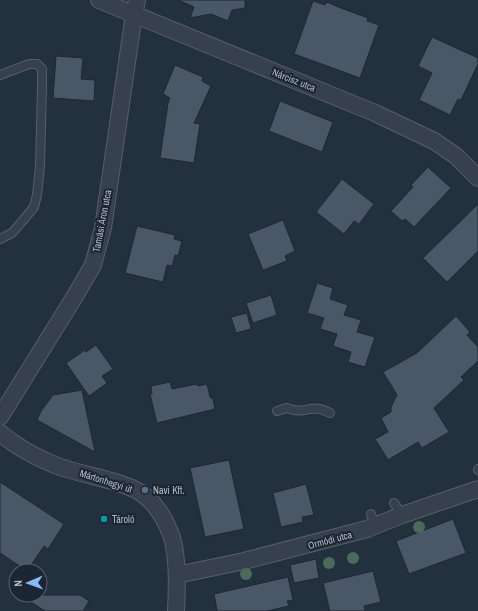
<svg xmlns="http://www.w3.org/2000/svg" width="478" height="611" font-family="'Archivo Narrow',sans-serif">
  <rect width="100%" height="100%" fill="#23303d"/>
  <g fill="#495766" stroke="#1e2834">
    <path d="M178 0H245V8L232 10 228 21 211 14 190 18 194 7Z"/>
    <path d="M313 1 325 5 327 2 341 8 368 18 367 21 379 25 360 78 294 54Z"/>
    <path d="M432 37 478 58V64L461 100 458 99 450 115 419 100 432 73 418 66Z"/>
    <path d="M56 56 83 58 81 79 95 80 94 101 53 98Z"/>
    <path d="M175 65 203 77 202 81 211 86 194 123 200 124 194 163 160 158 168 103 170 98 163 94Z"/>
    <path d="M280 101 333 122 322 152 269 131Z"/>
    <path d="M428 167 451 188 414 227 405 219 402 221 391 211 413 187 411 185Z"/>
    <path d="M342 179 374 204 359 224 354 221 344 234 316 212Z"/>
    <path d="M478 204V251L447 282 423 258Z"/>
    <path d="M283 220 295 251 285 256 287 261 263 270 248 234Z"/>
    <path d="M137 226 175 235 174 239 182 241 178 256 175 255 172 266 167 265 163 282 125 273Z"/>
    <path d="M317 283 333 288 330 299 348 305 344 315 361 320 357 332 375 337 365 367 348 362 351 352 333 346 337 334 320 329 324 318 307 313Z"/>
    <path d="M271 295 277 315 253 323 246 303Z"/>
    <path d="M247 313 251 329 236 333 231 317Z"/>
    <path d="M456 316 470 332 467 335 478 347V361L461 377 464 380 434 408 449 432 422 448 418 442 388 460 375 439 388 432 381 418 391 412V407L397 395 383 372 417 353Z"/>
    <path d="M96 345 113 369 102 376 107 383 89 396 66 363 85 350 86 352Z"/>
    <path d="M170 382 172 389 197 384 198 386 207 384 210 397 213 399 215 409 157 423 150 394H152L151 386Z"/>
    <path d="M82 390 95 452 37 420 41 411 53 395Z"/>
    <path d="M229 460 244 529 205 537 190 468Z"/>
    <path d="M0 482 64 524 48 549 44 546 27 571 0 553Z"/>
    <path d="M306 484 314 515 302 517 303 522 281 527 273 493Z"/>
    <path d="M453 519 466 553 409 574 396 541Z"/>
    <path d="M316 559 319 578 294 583 290 565Z"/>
    <path d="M373 571 381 602 364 606 365 611H330L323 583Z"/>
    <path d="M288 577 293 600 287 601 289 606 267 611H217L214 594Z"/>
    <path d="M20 595H80L89 601 83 611H45Z"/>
  </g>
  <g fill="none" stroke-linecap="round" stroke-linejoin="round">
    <defs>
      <g id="service">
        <path d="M0 75 29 64H37L42 69V87L40 166 37 195 34 207 25 218 12 233 0 239"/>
        <path d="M277 411 287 408C305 416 311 402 330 413"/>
        <path d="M478 469V470"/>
        <path d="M394 503 402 515"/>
        <path d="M371 514 375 526"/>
      </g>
      <g id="minor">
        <path d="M99 0 375 113 434 141 456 156 478 178"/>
        <path d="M0 417 75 296 93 265 103 228 134 14 137 0"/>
        <path d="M0 433C17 447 35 457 55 465 81 475 109 478 134 489 154 498 167 521 173 541 178 563 177 589 176 611"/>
        <path d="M177 575 244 561 367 529 402 515 478 489"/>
      </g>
    </defs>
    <use href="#service" stroke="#555f6b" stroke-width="10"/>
    <use href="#minor" stroke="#555f6b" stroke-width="18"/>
    <use href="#service" stroke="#37414d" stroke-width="8"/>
    <use href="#minor" stroke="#37414d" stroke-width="16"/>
  </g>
  <g fill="#4a6a5a">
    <circle cx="419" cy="527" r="6"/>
    <circle cx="353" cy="558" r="6"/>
    <circle cx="329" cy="563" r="6"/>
    <circle cx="246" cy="574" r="6"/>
  </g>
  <circle fill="#5c6f8a" stroke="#1c2632" stroke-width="1.5" cx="145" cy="490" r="4"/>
  <circle fill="#0f9aa8" stroke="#1c2632" stroke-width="1.5" cx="104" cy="519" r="4"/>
  <g text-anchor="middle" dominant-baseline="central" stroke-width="4" stroke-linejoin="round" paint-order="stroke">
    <g font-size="10" fill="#b3bcc8" stroke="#1c2632">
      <text transform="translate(294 80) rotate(22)">Nárcisz utca</text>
      <text transform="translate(102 221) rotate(-79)">Tamási Áron utca</text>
      <text transform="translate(106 481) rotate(18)">Mártonhegyi út</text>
      <text transform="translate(330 540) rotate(-15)">Ormódi utca</text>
    </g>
    <g font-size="10" fill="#b3bcc8" stroke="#1c2632" text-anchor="start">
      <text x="153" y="490">Navi Kft.</text>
      <text x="112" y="519">Tároló</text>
    </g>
  </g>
  <g transform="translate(28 583) rotate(268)"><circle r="19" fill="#1c2632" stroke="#58626e"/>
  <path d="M0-3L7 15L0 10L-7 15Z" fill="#88b9f9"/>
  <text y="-6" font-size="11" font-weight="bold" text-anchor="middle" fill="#b3bcc8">N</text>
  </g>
</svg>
